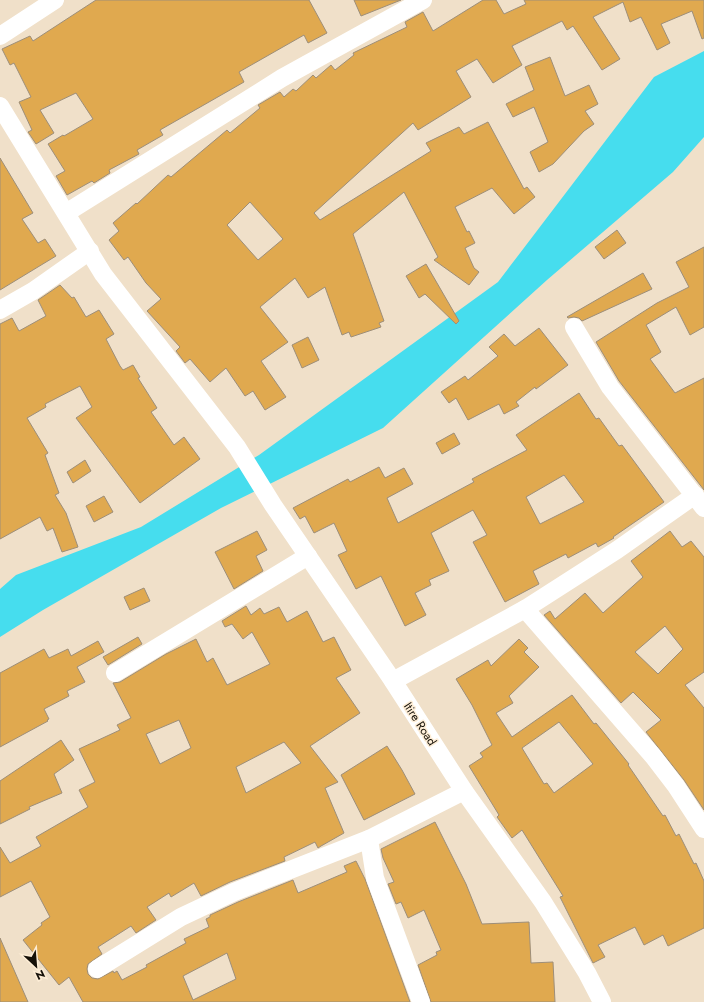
<svg xmlns="http://www.w3.org/2000/svg" width="704" height="1002" font-family="Jost,sans-serif">
  <rect width="100%" height="100%" fill="#f0e0c9"/>
  <path fill="#46ddee" d="M704 51V137L673 172 547 280 383 428 221 508 43 610 0 637V589L16 575 141 527 259 455 498 282 654 77Z"/>
  <g fill="#e0a94f" stroke="#9d8e79" fill-rule="evenodd">
    <path d="M96 0H309L327 33 308 43 304 35 239 72 244 82 160 130 163 135 137 150 139 154 109 170 110 173 94 183 92 181 67 195 56 176 65 171 48 144 63 135 64 136 93 119 76 93 40 110 54 133 36 144 28 132 32 130 19 102 31 97 14 63 10 65 2 49 30 36 33 41Z"/>
    <path d="M354 0H401L361 16Z"/>
    <path d="M483 0H496L504 14 526 4 524 0H704V38L702 39 692 11 661 24 670 43 657 50 641 17 630 22 623 2 593 17 620 59 602 70 573 26 567 30 562 21 512 46 522 65 493 83 477 59 456 71 471 97 418 130 413 123 314 213 320 220 431 151 426 143 459 127 464 134 488 122 524 189 527 187 535 197 514 214 492 188 455 207 467 232 469 231 475 243 465 248 474 268 479 272 469 285 434 260 438 257 404 192 353 234 384 321 379 323 381 327 351 337 349 332 342 335 325 287 308 298 295 278 260 307 288 342 261 361 286 397 265 410 253 391 245 396 226 368 210 382 190 359 185 363 176 351 180 347 147 311 161 299 146 283 128 257 124 260 109 240 119 231 113 223 136 203 137 204 168 175 171 177 227 130 230 133 260 108 258 105 280 92 284 97 293 89 296 91 313 75 316 78 331 65 335 70 354 55 353 53 407 27 405 22 423 12 433 31ZM250 202 283 239 258 260 227 225Z"/>
    <path d="M550 57 565 96 589 85 598 104 585 111 594 124 584 131 553 164 539 172 530 152 548 142 534 107 513 117 506 104 534 90 525 67Z"/>
    <path d="M0 158 33 213 22 219 38 243 45 239 56 256 0 290Z"/>
    <path d="M617 230 626 243 604 259 595 247Z"/>
    <path d="M704 247V327L690 335 676 307 646 325 661 352 650 359 675 393 704 378V490L619 381 596 342 657 303 689 287 676 262Z"/>
    <path d="M426 264 459 321 456 324 425 294 419 298 406 276Z"/>
    <path d="M643 273 652 289 582 321 579 318 574 317 568 318 567 317Z"/>
    <path d="M60 285 72 298 74 297 86 317 99 310 114 334 106 339 120 366 123 370 133 365 140 377 138 378 157 408 151 412 174 445 184 437 200 459 140 503 76 418 92 407 80 386 45 404 46 407 27 418 48 453 45 455 59 493 55 495 66 513 78 547 62 552 53 528 47 531 40 517 0 539V324L12 318 19 331 46 316 38 300Z"/>
    <path d="M539 328 568 365 536 389 535 387 516 402 519 406 504 414 499 404 468 420 456 398 449 403 441 392 465 376 468 380 498 356 489 347 504 334 515 346Z"/>
    <path d="M308 337 319 360 302 368 292 345Z"/>
    <path d="M579 393 596 419 599 418 619 446 622 445 664 502 613 537 614 538 598 547 596 543 568 558 566 554 533 571 539 584 505 602 473 542 487 535 473 510 431 533 449 571 429 580 431 585 415 593 426 615 405 626 381 576 356 589 338 555 347 551 334 523 314 533 305 516 300 519 293 508 348 479 350 482 379 467 385 478 404 468 413 484 387 498 398 523 474 482 472 479 527 450 516 435ZM564 475 584 502 540 524 526 497Z"/>
    <path d="M454 433 460 444 442 454 436 443Z"/>
    <path d="M85 460 91 471 73 483 67 472Z"/>
    <path d="M104 496 113 512 94 522 86 506Z"/>
    <path d="M257 531 267 550 256 556 263 571 234 589 215 552Z"/>
    <path d="M670 531 682 547 691 541 704 557V672L685 685 704 708V810L684 780 646 732 661 720 633 692 621 703 544 615 550 611 555 619 585 593 603 613 643 577 631 561ZM665 626 683 649 658 674 635 652Z"/>
    <path d="M144 588 150 601 130 610 124 597Z"/>
    <path d="M246 606 251 615 260 608 264 614 279 607 287 622 307 611 323 642 334 637 351 670 336 678 360 713 310 746 338 782 325 788 344 833 321 846 318 848 315 842 284 857 285 861 230 882 201 896 194 883 171 897 169 893 147 907 156 920 136 933 131 926 98 947 102 954 88 964 87 969 88 974 92 978 98 979 113 971 114 973 117 971 122 980 147 967 146 965 186 943 184 939 209 927 206 919 210 917V915L238 902 293 880 298 893 347 872 344 866 356 861 365 879 410 1002H83L69 977 59 985 23 940 42 925 41 923 50 917 31 881 0 897V847L10 863 41 846 36 837 88 807 79 790 95 782 79 749 120 730 117 725 131 718 113 683 120 682 166 654 196 639 207 662 213 658 227 685 270 664 252 632 243 639 232 624 225 627 222 621ZM179 720 191 748 160 764 146 734ZM284 742 301 763 246 793 236 767ZM227 953 236 979 193 1000 183 976Z"/>
    <path d="M138 637 142 644 108 665 103 657Z"/>
    <path d="M519 639 528 648 524 652 539 667 509 696 513 703 496 713 512 737 572 695 594 724 596 723 629 764 628 765 663 816 665 815 676 836 679 834 694 864 696 863 704 881V928L668 946 663 935 644 945 635 927 598 945 605 957 593 963 560 897 563 896 522 830 512 838 497 817 499 815 469 766 483 757 480 753 492 745 472 705 456 679 488 660 491 666ZM559 722 593 764 554 793 547 783 544 784 522 748Z"/>
    <path d="M98 641 104 652 77 667 85 682 67 691 69 696 44 709 49 719 47 720 48 721 0 747V673L44 649 49 658 68 649 71 656Z"/>
    <path d="M61 740 74 760 54 774 62 793 29 807 30 809 0 824V781Z"/>
    <path d="M387 746 402 770 415 794 364 820 341 775Z"/>
    <path d="M435 822 466 884 482 924 529 922 531 963 553 962 555 1002H431L418 965 437 955 436 952 441 950 424 910 408 918 401 902 396 904 388 884 394 882 383 858 381 849Z"/>
    <path d="M0 938 28 1002H0Z"/>
  </g>
  <g fill="none" stroke-linecap="round" stroke-linejoin="round">
    <g stroke="#fff" stroke-width="18">
      <path d="M0 36 55 0"/>
      <path d="M0 106 103 274 237 447 273 505 393 681 464 791 543 902 587 973 602 1002"/>
      <path d="M66 213 282 78 423 0"/>
      <path d="M0 310 33 291 90 251"/>
      <path d="M574 327 610 387 704 508"/>
      <path d="M525 609 653 756 676 786 704 829"/>
      <path d="M115 673 308 556"/>
      <path d="M393 681 525 609 617 550 695 495"/>
      <path d="M369 839 375 878 421 1002"/>
      <path d="M97 969 181 917 234 892 369 839 464 791"/>
    </g>
  </g>
  <g text-anchor="middle" dominant-baseline="central" stroke-width="3" stroke-linejoin="round" paint-order="stroke">
    <g font-size="12" fill="#151008" stroke="#fdedd6">
      <text transform="translate(420 724) rotate(57)">Itire Road</text>
    </g>
  </g>
  <g transform="translate(36 966) rotate(154)" stroke="#fdedd6" stroke-width="3" paint-order="stroke">
  <path d="M0-3L7 15L0 10L-7 15Z" fill="#151008"/>
  <text y="-6" font-size="11" font-weight="bold" text-anchor="middle" fill="#151008">N</text>
  </g>
</svg>
